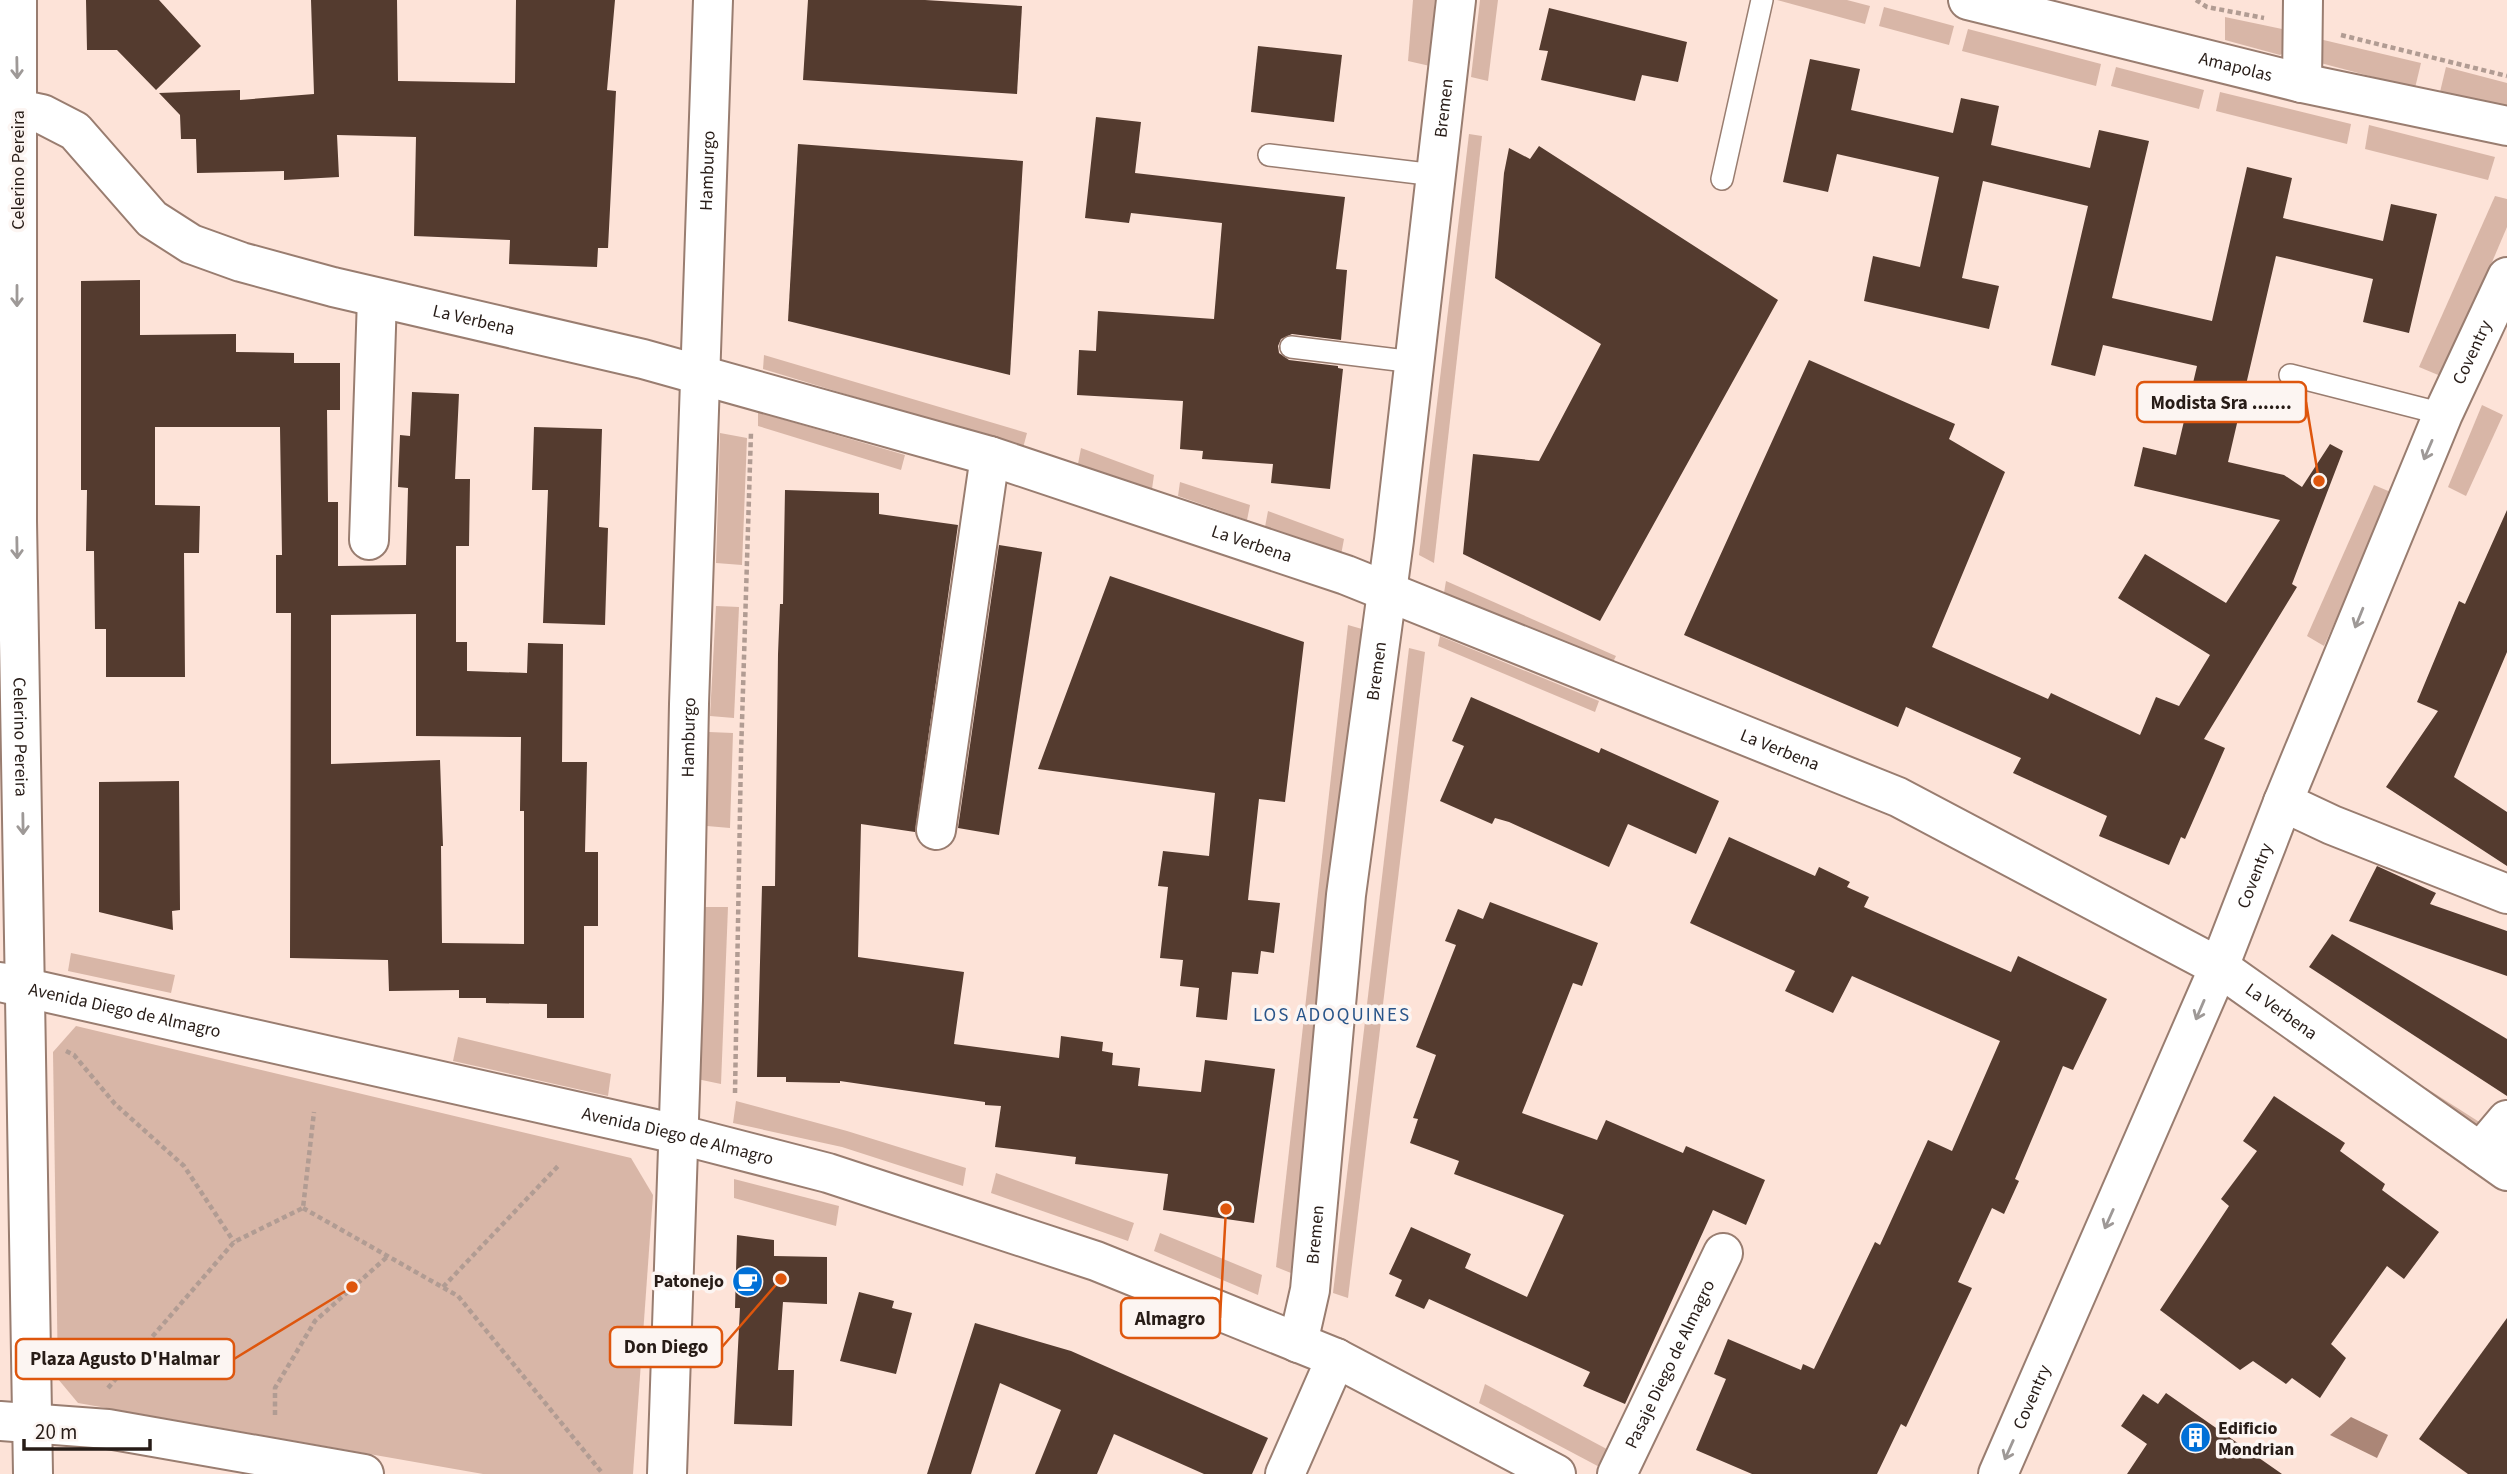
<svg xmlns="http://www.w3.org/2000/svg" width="2507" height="1474" font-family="'Source Sans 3',sans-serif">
  <rect width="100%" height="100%" fill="#fde3d8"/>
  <g fill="#d8b6a7">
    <path d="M1413 0H1435L1430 66 1408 61Z"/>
    <path d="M1480 0H1498L1488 81 1471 77Z"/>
    <path d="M1777 0H1847L1870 6 1865 24Z"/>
    <path d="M1884 7 1954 26 1949 45 1879 26Z"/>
    <path d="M2225 17 2291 31 2289 49 2280 55 2225 40Z"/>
    <path d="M1968 29 2101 64 2096 86 1962 51Z"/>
    <path d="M2315 38 2421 63 2415 88 2313 61Z"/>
    <path d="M2116 67 2204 90 2199 109 2111 86Z"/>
    <path d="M2446 67 2507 83V109L2440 92Z"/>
    <path d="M2220 92 2351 124 2347 144 2216 111Z"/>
    <path d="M2369 125 2495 157 2488 180 2365 149Z"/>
    <path d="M1469 134 1482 136 1434 563 1419 555Z"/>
    <path d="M2495 196 2507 199V227L2443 377 2419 367Z"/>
    <path d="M764 355 1027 433 1023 448 763 369Z"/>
    <path d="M2482 405 2503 415 2466 496 2448 487Z"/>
    <path d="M758 412 905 455 901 470 758 426Z"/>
    <path d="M720 433 747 438 742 565 716 563Z"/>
    <path d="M1081 448 1154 475 1152 489 1078 464Z"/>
    <path d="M1180 482 1250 505 1247 520 1178 496Z"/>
    <path d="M2374 485 2393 493 2324 646 2307 636Z"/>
    <path d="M1268 511 1344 539 1341 555 1265 527Z"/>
    <path d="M1446 581 1616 656 1612 664 1444 593Z"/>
    <path d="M716 606 739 607 734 718 710 716Z"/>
    <path d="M1348 625 1362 629 1291 1273 1276 1267Z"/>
    <path d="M1440 636 1599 701 1595 712 1438 646Z"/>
    <path d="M1409 648 1425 652 1348 1298 1333 1293Z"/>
    <path d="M709 732 733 733 730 828 707 826Z"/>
    <path d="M704 907H728L721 1084 697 1079Z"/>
    <path d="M71 953 175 975 171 993 68 971Z"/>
    <path d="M76 1026 631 1158 653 1195 633 1474H483L78 1403 58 1379 53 1052Z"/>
    <path d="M458 1037 611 1074 608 1096 453 1061Z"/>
    <path d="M2426 1088 2484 1125 2479 1131 2424 1094Z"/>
    <path d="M736 1101 847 1131 966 1168 963 1186 842 1147 733 1123Z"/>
    <path d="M996 1173 1134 1223 1128 1241 991 1193Z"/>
    <path d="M734 1179 839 1206 836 1226 734 1198Z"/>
    <path d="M1160 1233 1262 1275 1258 1295 1154 1251Z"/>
    <path d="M1485 1384 1616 1454 1607 1471 1479 1403Z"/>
  </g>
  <path fill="#ab8677" d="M2351 1417 2388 1435 2377 1458 2330 1435Z"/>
  <g fill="#543b2f" fill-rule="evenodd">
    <path d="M86 0H159L201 46 156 90 117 50H87Z"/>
    <path d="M311 0H397L398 81 515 83 516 0H615L607 90 616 91 608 248H598L597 267 509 264 510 240 414 236 416 137 337 135 339 177 284 180V171L197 173 196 139H181L180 115 159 93 240 90V100L314 94Z"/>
    <path d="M808 0H925L1022 6 1017 94 803 80Z"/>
    <path d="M1549 8 1687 42 1678 82 1642 75 1635 101 1541 80 1548 51 1539 50Z"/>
    <path d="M1258 46 1342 55 1334 122 1251 112Z"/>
    <path d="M1810 59 1860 69 1851 110 1953 133 1961 98 1999 106 1991 145 2090 168 2099 130 2149 141 2112 298 2212 321 2247 167 2292 178 2283 218 2383 241 2391 204 2437 214 2409 333 2363 322 2373 279 2276 256 2228 462 2284 475 2302 487 2330 444 2343 451 2292 584 2297 587 2204 739 2225 748 2185 839 2181 837 2169 865 2099 836 2107 816 2013 773 2021 758 1906 707 1898 727 1684 635 1809 360 1955 424 1949 439 2005 472 1932 647 2048 699 2051 693 2140 735 2156 697 2179 706 2210 655 2118 598 2145 554 2226 603 2280 520 2134 486 2143 447 2176 455 2197 366 2103 345 2095 376 2051 365 2088 206 1983 181 1962 278 1999 286 1989 329 1864 301 1873 256 1920 267 1939 177 1837 154 1828 192 1783 182Z"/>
    <path d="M1096 117 1141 122 1135 173 1345 197 1336 269 1347 270 1341 340 1292 334 1281 339 1278 346 1279 353 1289 360 1338 366V368L1343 369 1330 489 1271 483 1273 464 1202 459 1203 451 1180 449 1183 401 1077 395 1079 350 1096 351 1098 311 1214 319 1222 223 1131 213 1129 223 1085 218Z"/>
    <path d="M798 144 1023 161 1010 375 788 321Z"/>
    <path d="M1539 146 1778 300 1600 621 1463 554 1473 454 1539 461 1601 344 1495 278 1504 173 1509 148 1530 159Z"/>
    <path d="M140 280V335L236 334V352L294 353V363H340V410H327L328 502H338V566L406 565 408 488 398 487 400 435 410 436 412 392 459 394 455 479H470L469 546H456V642H467V671L527 673 528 643 563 644 562 762H587L585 852H598V926H584V1018H547V1004L486 1003V998H459V990L389 991 388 960 290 958 291 613H276V555H282L280 427H155V505L200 506 199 553H184L185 677H106V629H95L94 551H86L87 490H81V281ZM416 614V736L521 737 520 811H524V944L442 943 441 846H443L440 760 331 764V615Z"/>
    <path d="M534 427 602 429 599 527 608 528 605 625 543 623 548 490H532Z"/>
    <path d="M785 490 879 493V514L958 525 915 832 861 824 858 957 964 972 954 1044 1059 1058 1061 1036 1103 1042 1102 1051 1113 1053 1112 1065 1140 1068 1138 1086 1201 1092 1205 1060 1275 1069 1254 1223 1163 1210 1168 1174 1075 1164 1076 1157 995 1147 1001 1106 985 1105V1102L840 1081V1083L786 1082V1077H757L762 886H775L778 654 780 604H783Z"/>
    <path d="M2507 510V652L2454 777 2507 812V866L2386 787 2438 711 2417 702 2459 601 2465 604Z"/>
    <path d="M999 545 1042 552 999 835 958 828Z"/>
    <path d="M1110 576 1304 642 1285 802 1259 799 1248 900 1280 903 1274 953 1261 951 1258 974 1232 972 1227 1020 1196 1017 1199 988 1180 986 1183 960 1160 958 1168 887 1158 886 1163 851 1209 856 1215 793 1038 769Z"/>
    <path d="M1471 697 1599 753 1601 748 1719 801 1696 854 1628 824 1609 867 1509 822 1495 818 1492 824 1440 801 1464 746 1452 741Z"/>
    <path d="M179 781 180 910 172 911 173 930 99 912V782Z"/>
    <path d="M1729 837 1815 876 1819 867 1850 882 1847 887 1869 897 1864 907 2011 972 2018 956 2107 999 2073 1070 2063 1066 2015 1179 2019 1181 2004 1214 1992 1208 1958 1282 1972 1288 1906 1427 1901 1424 1877 1474H1752L1696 1450 1726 1379 1714 1374 1728 1339 1801 1370 1803 1364 1814 1369 1875 1242 1880 1245 1928 1140 1952 1151 2000 1041 1852 976 1833 1013 1785 991 1795 971 1690 923Z"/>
    <path d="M2377 866 2436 893 2430 904 2507 931V976L2349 921Z"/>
    <path d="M1490 902 1598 943 1582 986 1573 983 1522 1113 1597 1140 1606 1120 1683 1153 1686 1146 1765 1180 1746 1225 1713 1210 1625 1404 1583 1386 1590 1372 1429 1299 1424 1309 1395 1296 1402 1280 1389 1274 1411 1227 1471 1254 1465 1268 1527 1297 1564 1215 1454 1174 1459 1161 1410 1143 1418 1119 1413 1118 1436 1055 1416 1047 1456 945 1445 941 1458 909 1483 919Z"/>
    <path d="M2332 934 2507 1039V1096L2309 967Z"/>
    <path d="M2274 1096 2345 1143 2340 1151 2385 1184 2382 1190 2439 1232 2404 1279 2387 1266 2331 1344 2346 1358 2320 1398 2292 1378 2286 1384 2253 1361 2240 1370 2160 1310 2229 1206 2221 1199 2257 1151 2243 1141Z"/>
    <path d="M737 1235 774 1240V1256L827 1257V1304L783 1302 778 1370H794L792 1426 734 1424 740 1308H735Z"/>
    <path d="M859 1292 894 1301 892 1308 912 1313 896 1374 840 1361Z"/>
    <path d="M2507 1318V1474H2468L2419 1439Z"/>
    <path d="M975 1323 1071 1351 1268 1438 1252 1474H1204L1114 1434 1097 1474H1035L1061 1410 1000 1383 971 1474H927Z"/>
    <path d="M2166 1393 2282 1474H2127L2147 1444 2121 1426 2143 1394 2158 1404Z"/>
  </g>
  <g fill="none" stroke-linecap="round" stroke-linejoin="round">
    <defs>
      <g id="lane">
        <path d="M1269 155 1435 175"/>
        <path d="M1722 179 1762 0"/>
        <path d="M1291 347 1414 362"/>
        <path d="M2290 375 2443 414"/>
      </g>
      <g id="street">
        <path id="s1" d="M17 0V521L33 1474"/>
        <path d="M2302 83 2303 0"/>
        <path id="s2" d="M0 109H18L42 114 75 131 152 219 191 244 241 262 333 287 643 359 990 456 1346 575 1898 797 2219 967 2507 1171"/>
        <path d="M369 540 377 298"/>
        <path d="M2283 802 2332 825 2507 894"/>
        <path d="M936 830 990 456"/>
        <path d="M2480 1152 2507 1120"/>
        <path id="s3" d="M1298 1343 1310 1290 1346 895 1394 540 1456 0"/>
        <path d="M0 1421 108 1429 364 1474"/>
        <path id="s4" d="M667 1474 683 1000 689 704 713 0"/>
        <path d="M1285 1474 1336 1358"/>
        <path id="s5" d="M1617 1474 1723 1253"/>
      </g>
      <g id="secondary">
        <path id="s6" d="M1968 0 2302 83 2507 126"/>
        <path id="s7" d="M0 982 677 1134 828 1173 1096 1261 1336 1358 1556 1474"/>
        <path id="s8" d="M1998 1474 2219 967 2283 802 2443 414 2507 277"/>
      </g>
    </defs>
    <use href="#lane" stroke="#997d70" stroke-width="24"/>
    <use href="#street" stroke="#997d70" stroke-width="42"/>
    <use href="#secondary" stroke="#997d70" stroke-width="42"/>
    <g stroke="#b19c93" stroke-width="4.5" stroke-dasharray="5 3.5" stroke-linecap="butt">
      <path d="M2196 0 2207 7 2264 18"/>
      <path d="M2341 35 2507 76"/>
      <path d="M66 1051 74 1055 115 1104 184 1166 234 1242"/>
      <path d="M735 1093 741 754 751 432"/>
      <path d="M303 1208 458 1296 603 1474"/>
      <path d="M443 1287 559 1165"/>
      <path d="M108 1388 234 1242 303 1208 314 1112"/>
      <path d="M275 1415V1388L315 1321 387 1257"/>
    </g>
    <use href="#lane" stroke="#fff" stroke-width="21"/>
    <use href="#street" stroke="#fff" stroke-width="38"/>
    <use href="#secondary" stroke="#fff" stroke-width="38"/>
  </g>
  <defs><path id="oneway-shaft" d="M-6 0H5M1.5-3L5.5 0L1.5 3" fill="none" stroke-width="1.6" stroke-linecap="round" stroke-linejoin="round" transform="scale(1.75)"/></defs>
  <g stroke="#9e9997">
    <use href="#oneway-shaft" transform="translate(17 68) rotate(89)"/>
    <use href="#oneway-shaft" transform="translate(17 296) rotate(90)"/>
    <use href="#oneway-shaft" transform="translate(2428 450) rotate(113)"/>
    <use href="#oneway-shaft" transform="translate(17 548) rotate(89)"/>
    <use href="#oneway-shaft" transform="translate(2359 618) rotate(112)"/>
    <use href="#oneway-shaft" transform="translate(23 824) rotate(89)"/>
    <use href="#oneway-shaft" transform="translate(2200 1010) rotate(113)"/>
    <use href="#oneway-shaft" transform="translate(2109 1219) rotate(114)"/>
    <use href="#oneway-shaft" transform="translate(2009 1450) rotate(114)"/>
  </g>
  <defs>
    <symbol id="cafe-disc" viewBox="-11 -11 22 22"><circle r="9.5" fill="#0070d7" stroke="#fcf5f2"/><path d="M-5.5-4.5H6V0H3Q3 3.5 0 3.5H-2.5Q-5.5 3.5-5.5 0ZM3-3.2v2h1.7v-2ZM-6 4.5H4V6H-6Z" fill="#fff"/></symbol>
    <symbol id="building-disc" viewBox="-11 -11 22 22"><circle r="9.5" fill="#0070d7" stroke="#fcf5f2"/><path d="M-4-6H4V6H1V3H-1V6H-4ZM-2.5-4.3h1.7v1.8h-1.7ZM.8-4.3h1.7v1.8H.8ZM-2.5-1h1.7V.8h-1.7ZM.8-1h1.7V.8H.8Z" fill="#fff"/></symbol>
  </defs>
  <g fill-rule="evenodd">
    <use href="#cafe-disc" x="730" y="1264" width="35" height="35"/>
    <use href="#building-disc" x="2178" y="1420" width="35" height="35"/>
  </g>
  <g text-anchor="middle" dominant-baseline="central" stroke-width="7" stroke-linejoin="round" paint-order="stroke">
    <g font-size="18" fill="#271c17" stroke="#fcf5f2">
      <text stroke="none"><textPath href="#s6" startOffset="276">Amapolas</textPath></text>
      <text stroke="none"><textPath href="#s3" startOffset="1244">Bremen</textPath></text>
      <text transform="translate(18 170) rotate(-90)">Celerino Pereira</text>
      <text stroke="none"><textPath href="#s4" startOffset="1304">Hamburgo</textPath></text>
      <text stroke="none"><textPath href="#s2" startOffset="536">La Verbena</textPath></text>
      <text stroke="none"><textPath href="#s8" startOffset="1218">Coventry</textPath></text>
      <text stroke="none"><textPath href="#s2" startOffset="1346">La Verbena</textPath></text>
      <text stroke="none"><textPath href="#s3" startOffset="677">Bremen</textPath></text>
      <text stroke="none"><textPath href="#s1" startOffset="737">Celerino Pereira</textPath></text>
      <text stroke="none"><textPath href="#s4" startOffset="737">Hamburgo</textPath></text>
      <text stroke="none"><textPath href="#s2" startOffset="1913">La Verbena</textPath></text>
      <text stroke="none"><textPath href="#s8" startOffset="651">Coventry</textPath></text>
      <text stroke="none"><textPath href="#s7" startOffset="128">Avenida Diego de Almagro</textPath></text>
      <text stroke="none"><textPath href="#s2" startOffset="2480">La Verbena</textPath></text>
      <text stroke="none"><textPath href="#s7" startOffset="695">Avenida Diego de Almagro</textPath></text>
      <text stroke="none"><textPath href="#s3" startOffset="110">Bremen</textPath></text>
      <text stroke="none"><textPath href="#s5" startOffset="122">Pasaje Diego de Almagro</textPath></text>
      <text stroke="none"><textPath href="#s8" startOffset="84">Coventry</textPath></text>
    </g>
    <g font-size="18" font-weight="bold" fill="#271c17" stroke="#fcf5f2" text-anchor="end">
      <text x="724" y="1281">Patonejo</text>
      <text x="2218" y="1428" text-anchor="start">Edificio<tspan x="2218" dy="21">Mondrian</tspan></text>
    </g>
    <g font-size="19" letter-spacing="2" fill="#285489" stroke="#fcf5f2">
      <text x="1332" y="1015">LOS ADOQUINES</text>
    </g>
  </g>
  <path fill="none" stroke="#de560d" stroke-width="2.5" d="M2319 481L2306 402M1226 1209L1220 1318M781 1279L722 1347M352 1287L234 1359"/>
  <g fill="#de560d" stroke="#fcf5f2" stroke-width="2.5">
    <circle cx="2319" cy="481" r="7"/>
    <circle cx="1226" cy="1209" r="7"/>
    <circle cx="781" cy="1279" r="7"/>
    <circle cx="352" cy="1287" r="7"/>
  </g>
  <g fill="#fcf5f2" stroke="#de560d" stroke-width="2.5">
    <rect x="2137" y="382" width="169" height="40" rx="7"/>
    <rect x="1121" y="1298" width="99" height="40" rx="7"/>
    <rect x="610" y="1327" width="112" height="40" rx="7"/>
    <rect x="16" y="1339" width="218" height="40" rx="7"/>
  </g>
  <g font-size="19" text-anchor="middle" font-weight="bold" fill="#271c17">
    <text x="2221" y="409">Modista Sra .......</text>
    <text x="1170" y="1325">Almagro</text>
    <text x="666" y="1353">Don Diego</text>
    <text x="125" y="1365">Plaza Agusto D'Halmar</text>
  </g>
  <path d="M24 1439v10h126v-10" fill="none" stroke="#271c17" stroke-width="3.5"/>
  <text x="35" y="1439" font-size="21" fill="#271c17" stroke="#fcf5f2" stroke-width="5" paint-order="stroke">20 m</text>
</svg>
